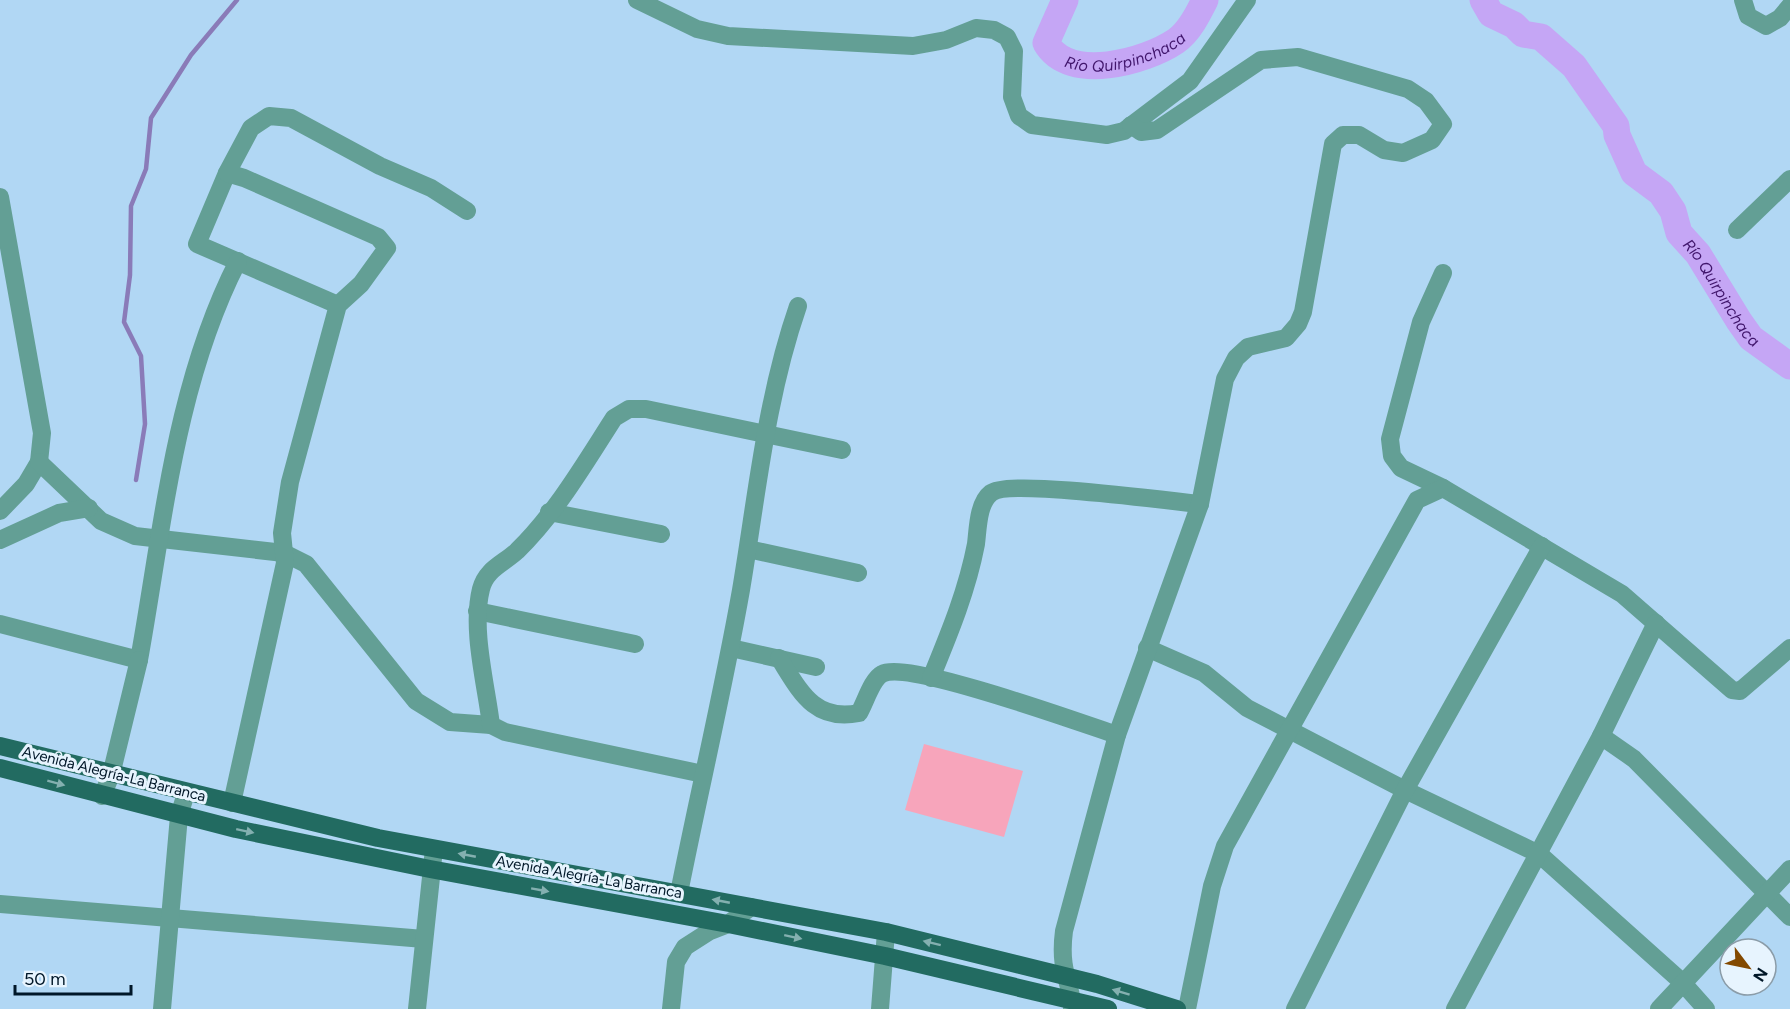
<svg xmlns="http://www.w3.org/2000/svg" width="1790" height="1009" font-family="Figtree,sans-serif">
  <rect width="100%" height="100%" fill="#b1d7f4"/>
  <path fill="#f7a5bb" d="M924 744 1023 771 1004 837 905 810Z"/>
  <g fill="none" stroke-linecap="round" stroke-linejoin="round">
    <path stroke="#8a7bb8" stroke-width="4.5" d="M136 480 145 424 141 356 124 322 130 275 131 206 146 169 151 118 191 55 237 0"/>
    <g stroke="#c5a6f5" stroke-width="27">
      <path id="s1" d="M1065 0 1046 43C1069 83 1145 62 1176 41 1189 32 1198 14 1205 0"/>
      <path id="s2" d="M1483 0 1491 14 1514 25 1523 34 1541 37 1574 66 1616 126 1617 135 1634 173 1661 193 1673 211 1679 233 1698 254 1739 321 1751 338 1790 366"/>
    </g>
    <g stroke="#639f95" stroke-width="18">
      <path d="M637 0 697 29 728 36 913 46 946 40 976 28 994 30 1007 37 1014 51 1012 97 1019 116 1032 125 1107 135 1124 131 1190 81 1247 0"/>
      <path d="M1743 0 1748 16 1766 26 1780 18 1790 6"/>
      <path d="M227 173 197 244 338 305"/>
      <path d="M0 197 42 433 39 462 26 484 0 511"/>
      <path d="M1737 230 1790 179"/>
      <path d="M1443 273 1421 322 1390 439 1392 456 1401 468 1443 488 1622 594 1732 690 1740 691 1790 648"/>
      <path d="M39 462 101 521 135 536 284 553 306 564 416 701 450 722 491 725"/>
      <path d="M549 512 661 534"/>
      <path d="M0 540 59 513 89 508"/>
      <path d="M748 549 858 573"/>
      <path d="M477 611 635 644"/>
      <path d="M0 624 139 660C163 527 175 384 238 261"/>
      <path d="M731 648 816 667"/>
      <path d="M1147 648 1204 673 1247 708 1405 790 1539 854 1682 982 1706 1009"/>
      <path d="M779 658C800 691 814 722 859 713 865 703 872 679 882 674 907 660 1081 723 1117 735"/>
      <path d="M931 678C949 634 967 591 976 544 978 528 978 503 991 493 1008 479 1170 501 1200 504"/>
      <path d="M1601 736 1634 759 1790 917"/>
      <path d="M703 774 505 732 491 725C486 684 471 629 481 589 486 569 503 564 517 551 556 513 585 463 614 418L629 409H646L842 450"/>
      <path d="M102 796 111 775 139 660"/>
      <path d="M232 803 285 563 282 533 290 482 338 305 361 284 387 248 378 237 244 178 227 173 251 128 269 116 291 118 380 166 431 188 467 211"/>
      <path d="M679 893C699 792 723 692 741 590 757 495 766 398 798 306"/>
      <path d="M0 904 424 939"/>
      <path d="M162 1009 179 816 186 793"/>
      <path d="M417 1009 434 849"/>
      <path d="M671 1009 676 962 685 947 710 931 728 924 751 907"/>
      <path d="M880 1009 886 932"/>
      <path d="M1072 1009C1073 996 1068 987 1066 975 1062 961 1062 946 1064 931L1117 735 1200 504 1225 379 1236 358 1248 347 1286 338 1298 324 1303 312 1333 144 1343 135H1359L1384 150 1403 153 1432 140 1443 124 1426 101 1408 89 1298 57 1261 60 1157 130 1141 132 1131 125"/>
      <path d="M1187 1009 1212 886 1225 846 1417 500 1443 488"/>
      <path d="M1295 1009 1405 790 1542 546"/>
      <path d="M1455 1009 1601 736 1656 623"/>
      <path d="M1659 1009 1790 869"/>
    </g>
    <g stroke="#226b61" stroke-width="18">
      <path d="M0 746 378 838 886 932 1097 984 1177 1009"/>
      <path d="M0 768 236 829 430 869 728 924 885 956 1108 1009"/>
    </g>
  </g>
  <defs><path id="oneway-solid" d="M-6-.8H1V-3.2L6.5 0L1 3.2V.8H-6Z" transform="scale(1.5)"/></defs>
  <g fill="#84b0b0">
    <use href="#oneway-solid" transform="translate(56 783) rotate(15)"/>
    <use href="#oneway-solid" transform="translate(245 831) rotate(12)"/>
    <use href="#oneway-solid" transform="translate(467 855) rotate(-169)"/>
    <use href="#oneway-solid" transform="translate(540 890) rotate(10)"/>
    <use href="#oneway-solid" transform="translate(721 901) rotate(-169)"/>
    <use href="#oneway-solid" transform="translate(793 937) rotate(12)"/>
    <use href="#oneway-solid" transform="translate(932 943) rotate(-166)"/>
    <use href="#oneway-solid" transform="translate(1121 992) rotate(-163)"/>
  </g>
  <g text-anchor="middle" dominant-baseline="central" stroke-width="6" stroke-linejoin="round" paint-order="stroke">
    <g font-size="15" fill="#001728" stroke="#e7f4fe">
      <text transform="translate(114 774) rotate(14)">Avenida Alegría-La Barranca</text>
      <text transform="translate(589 877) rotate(10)">Avenida Alegría-La Barranca</text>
    </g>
    <g font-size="16" font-style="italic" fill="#41166c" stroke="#e7f4fe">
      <text stroke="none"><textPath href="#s1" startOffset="136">Río Quirpinchaca</textPath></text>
      <text stroke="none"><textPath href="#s2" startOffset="392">Río Quirpinchaca</textPath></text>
    </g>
  </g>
  <g transform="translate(1748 967) rotate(122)"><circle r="28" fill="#e7f4fe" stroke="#8b9ca8" stroke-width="1.5"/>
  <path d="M0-4.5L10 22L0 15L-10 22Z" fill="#834900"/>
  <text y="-9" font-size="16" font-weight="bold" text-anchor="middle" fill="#001728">N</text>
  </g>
  <path d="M15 985v9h116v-9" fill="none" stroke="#001728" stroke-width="3"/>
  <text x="24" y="985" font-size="18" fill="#001728" stroke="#e7f4fe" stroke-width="4.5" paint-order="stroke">50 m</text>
</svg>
